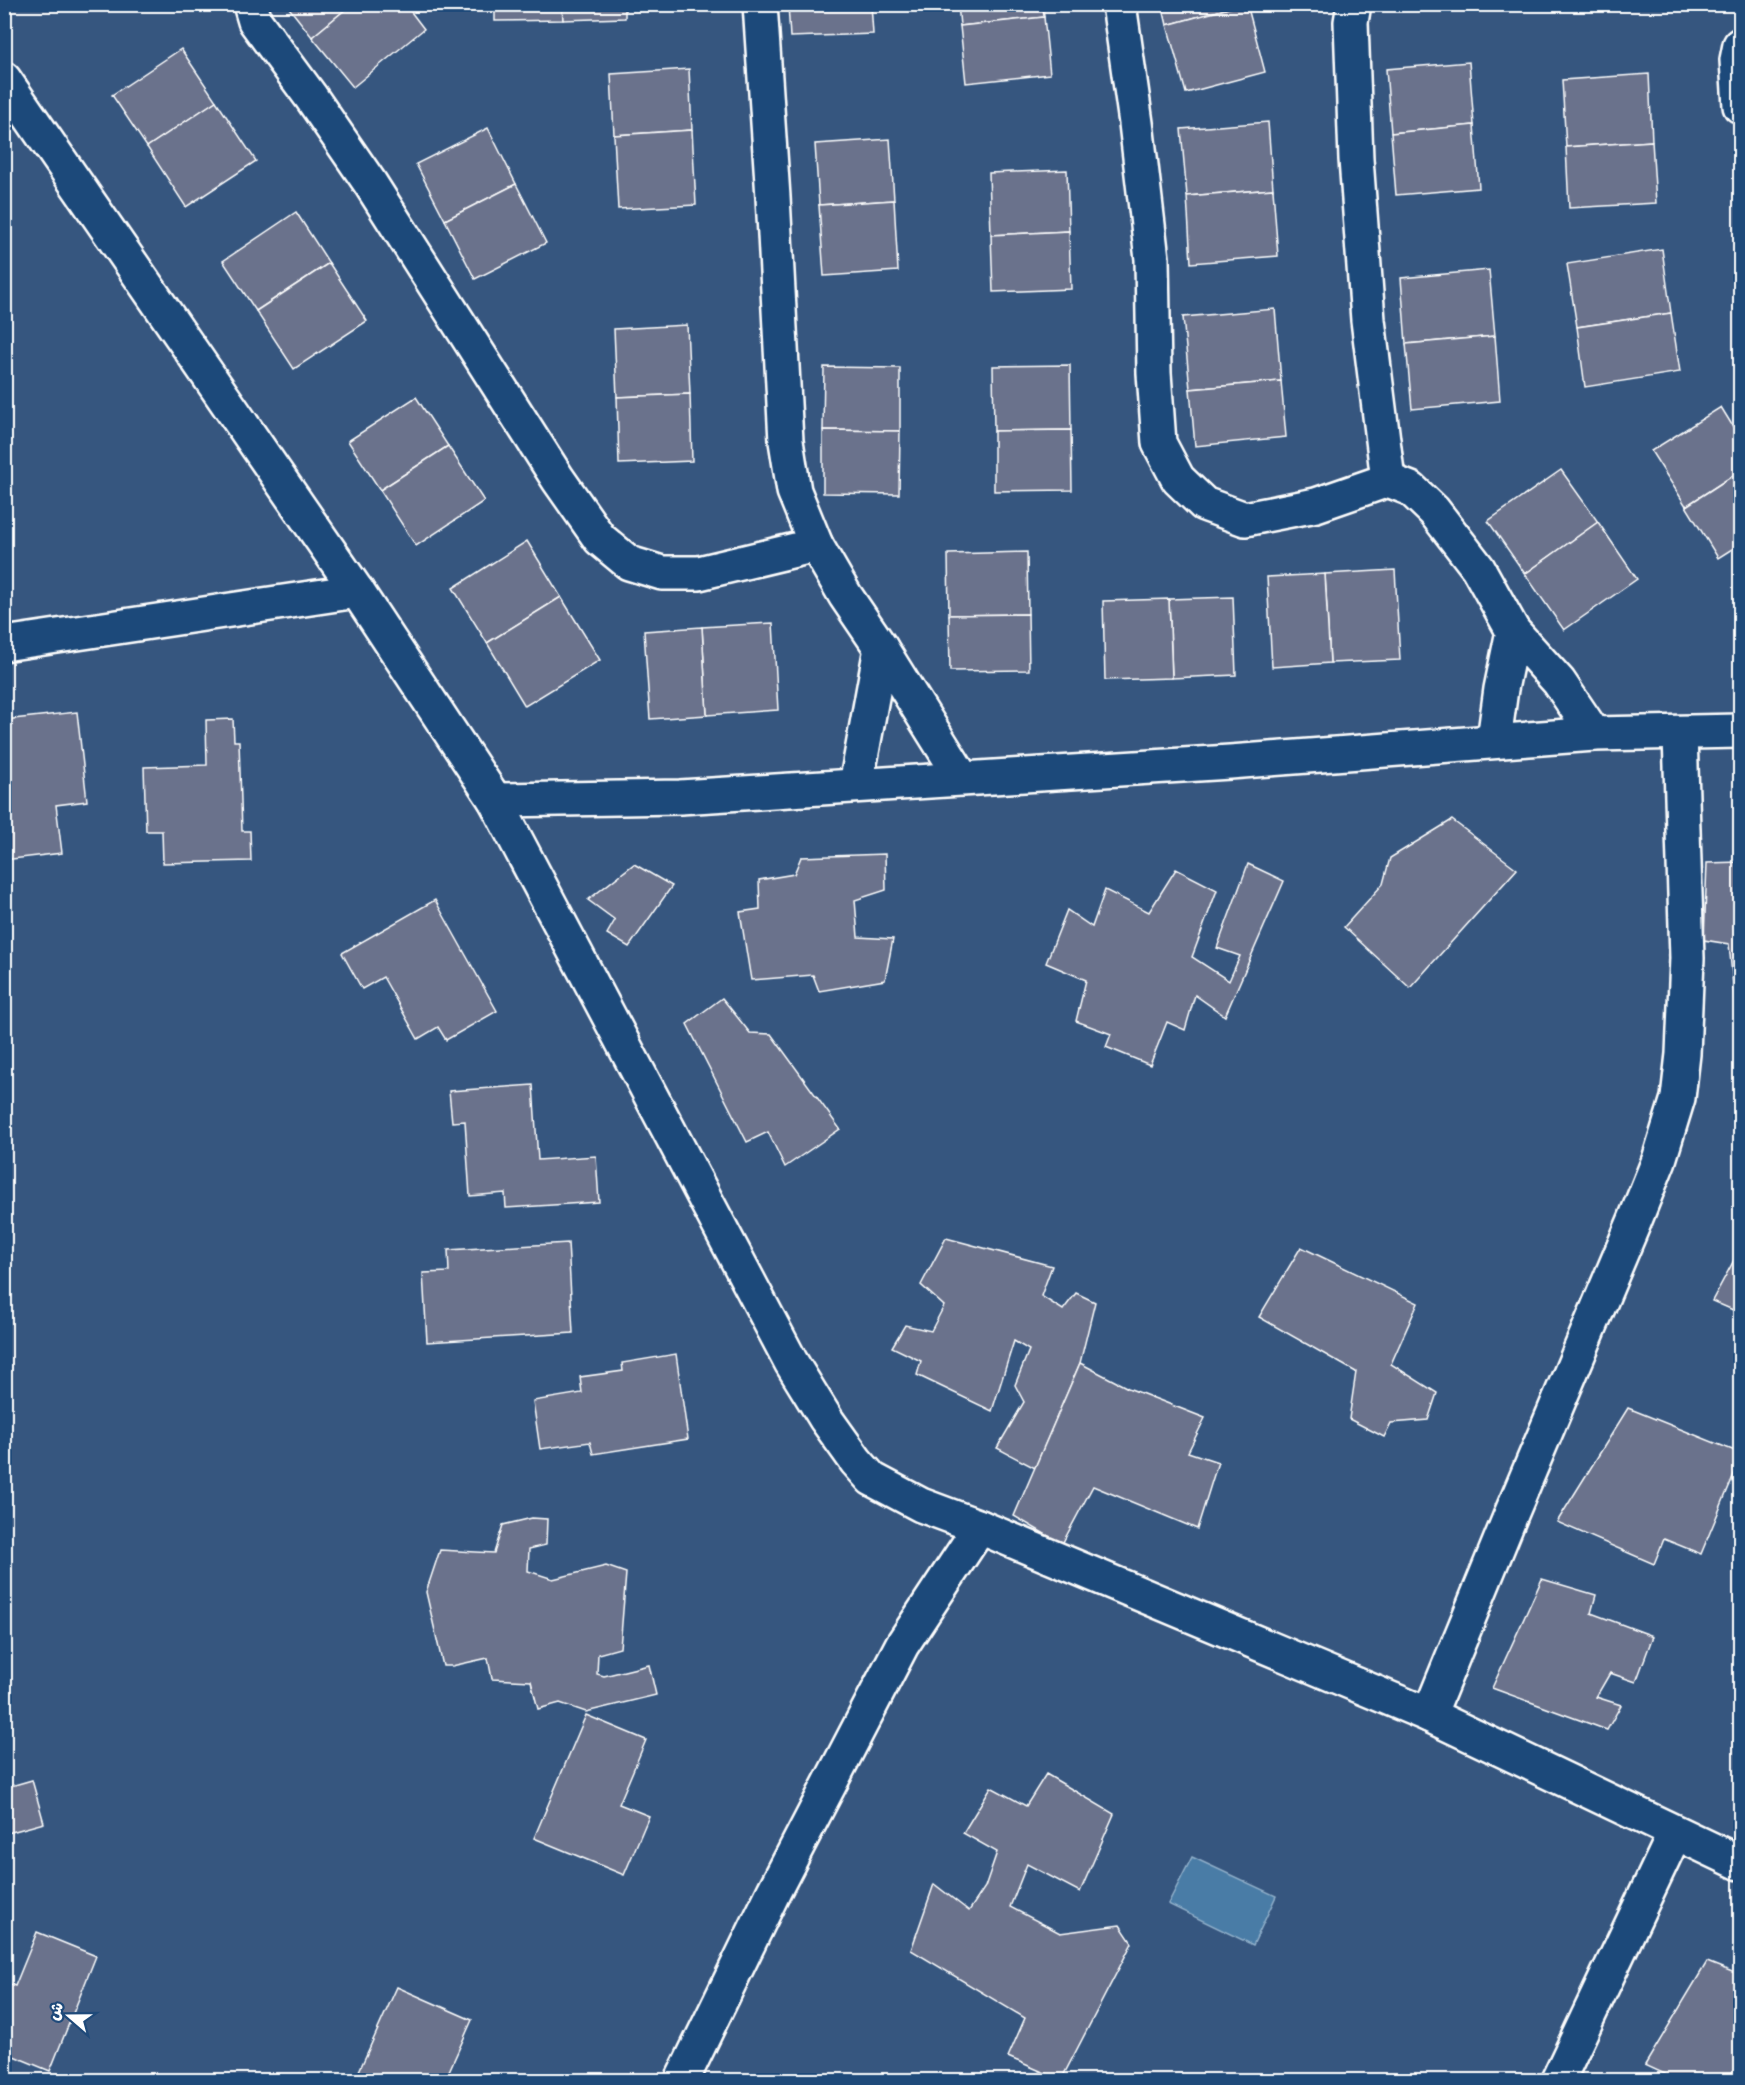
<svg xmlns="http://www.w3.org/2000/svg" width="1745" height="2085" font-family="'Playpen Sans','Playpen Sans Arabic',sans-serif">
  <rect width="100%" height="100%" fill="#36567f"/>
  <filter id="ink" filterUnits="userSpaceOnUse"><feTurbulence type="fractalNoise" baseFrequency=".0167" numOctaves="2"/><feDisplacementMap in="SourceGraphic" scale="12" xChannelSelector="R" yChannelSelector="G"/><feConvolveMatrix kernelMatrix="1 2 1 2 8 2 1 2 1" color-interpolation-filters="sRGB"/></filter>
  <g filter="url(#ink)">
    <path fill="#487ba6" stroke="#91b0ca" stroke-width="1.5" d="M1192 1857 1276 1896 1253 1945 1168 1904Z"/>
    <g fill="#6a728c" stroke="#fff" stroke-width="1.5">
      <path d="M286 4H352L312 37Z"/>
      <path d="M352 4H405L424 29 353 87 312 37Z"/>
      <path d="M495 4H562L563 20 495 21Z"/>
      <path d="M562 4H625V18L563 20Z"/>
      <path d="M788 4H871L873 34 790 37Z"/>
      <path d="M958 4H1043L1044 17 960 26Z"/>
      <path d="M1162 4H1244L1167 25Z"/>
      <path d="M1244 4H1247L1265 72 1186 93 1167 25Z"/>
      <path d="M1044 17 1050 74 966 83 960 26Z"/>
      <path d="M181 49 216 101 147 147 112 95Z"/>
      <path d="M1469 62 1474 125 1391 133 1386 69Z"/>
      <path d="M689 69 692 130 614 135 611 74Z"/>
      <path d="M1649 74 1652 141 1566 147 1562 80Z"/>
      <path d="M216 101 256 161 186 207 147 147Z"/>
      <path d="M1268 122 1273 189 1187 196 1181 129Z"/>
      <path d="M1474 125 1479 188 1396 195 1391 133Z"/>
      <path d="M488 128 516 184 445 220 416 164Z"/>
      <path d="M692 130 696 205 618 209 614 135Z"/>
      <path d="M890 139 894 200 819 205 815 144Z"/>
      <path d="M1652 141 1656 203 1569 208 1566 147Z"/>
      <path d="M1067 170 1069 231 991 235 989 173Z"/>
      <path d="M516 184 546 243 475 279 445 220Z"/>
      <path d="M1273 189 1278 256 1191 263 1187 196Z"/>
      <path d="M894 200 898 271 824 276 819 205Z"/>
      <path d="M296 212 329 263 256 311 223 261Z"/>
      <path d="M1069 231 1071 289 993 292 991 235Z"/>
      <path d="M1662 249 1671 313 1577 327 1567 264Z"/>
      <path d="M329 263 367 321 294 369 256 311Z"/>
      <path d="M1489 270 1495 336 1406 344 1401 278Z"/>
      <path d="M1275 309 1281 381 1190 389 1183 317Z"/>
      <path d="M1671 313 1680 372 1585 387 1577 327Z"/>
      <path d="M687 325 690 394 617 397 614 329Z"/>
      <path d="M1495 336 1500 401 1412 409 1406 344Z"/>
      <path d="M1070 365 1071 430 994 431 993 366Z"/>
      <path d="M824 367 900 368V431L823 430Z"/>
      <path d="M1281 381 1286 437 1195 446 1190 389Z"/>
      <path d="M690 394 692 461 619 464 617 397Z"/>
      <path d="M416 397 448 446 380 490 348 441Z"/>
      <path d="M1721 407 1740 438V471L1686 506 1651 451Z"/>
      <path d="M823 430 900 431 899 494 823 493Z"/>
      <path d="M1071 430 1072 490 994 491V431Z"/>
      <path d="M448 446 484 501 416 546 380 490Z"/>
      <path d="M1561 470 1598 522 1525 574 1488 521Z"/>
      <path d="M1740 471V544L1718 558 1686 506Z"/>
      <path d="M1598 522 1637 579 1564 630 1525 574Z"/>
      <path d="M527 541 561 597 487 643 453 588Z"/>
      <path d="M1027 552 1028 614 949 615 948 554Z"/>
      <path d="M1395 570 1400 660 1330 663 1325 574Z"/>
      <path d="M1325 574 1330 663 1272 667 1267 577Z"/>
      <path d="M561 597 600 660 525 706 487 643Z"/>
      <path d="M1233 597 1236 675 1172 678 1169 599Z"/>
      <path d="M1169 599 1172 678 1105 680 1103 601Z"/>
      <path d="M1028 614 1029 670 950 671 949 615Z"/>
      <path d="M773 623 778 710 707 715 702 627Z"/>
      <path d="M702 627 707 715 650 719 644 631Z"/>
      <path d="M77 712 87 801 56 805 62 853 4 860V720Z"/>
      <path d="M233 719 234 741H239L242 831H250L251 861 163 863 162 831H146L144 767 207 765 206 720Z"/>
      <path d="M1452 820 1517 869 1410 988 1344 927 1383 884 1390 858Z"/>
      <path d="M885 854 886 890 855 900 858 937 893 939 885 980 819 991 813 975 751 980 740 912 760 909 759 880 794 874 801 857Z"/>
      <path d="M1740 862V1005H1735L1729 944 1704 940 1707 863Z"/>
      <path d="M634 864 672 886 629 947 607 934 615 920 588 900Z"/>
      <path d="M1248 864 1284 881 1225 1016 1195 995 1185 1030 1167 1022 1150 1065 1106 1047 1111 1034 1076 1021 1086 980 1046 963 1067 910 1092 927 1105 890 1149 912 1176 869 1217 890 1192 957 1229 981 1240 956 1217 948Z"/>
      <path d="M435 900 497 1011 446 1040 438 1027 418 1039 383 977 362 989 342 953Z"/>
      <path d="M722 998 750 1033 771 1034 840 1129 785 1167 768 1132 747 1142 687 1024Z"/>
      <path d="M533 1085 538 1160 596 1156 599 1202 506 1208 505 1193 470 1196 465 1121 452 1122 449 1091Z"/>
      <path d="M946 1238 1052 1266 1041 1296 1063 1310 1076 1293 1095 1302 1080 1363 1035 1468 997 1448 1024 1402 1015 1385 1029 1350 1014 1341 992 1411 917 1375 921 1361 892 1347 905 1325 931 1331 944 1306 921 1285Z"/>
      <path d="M568 1243 573 1333 427 1342 423 1273 449 1272 448 1250Z"/>
      <path d="M1301 1247 1418 1303 1391 1364 1437 1393 1428 1420 1391 1423 1384 1437 1349 1419 1356 1372 1259 1317Z"/>
      <path d="M1740 1249V1313L1712 1301Z"/>
      <path d="M676 1354 688 1439 593 1454 590 1442 540 1449 533 1401 582 1393 580 1377 623 1371 622 1363Z"/>
      <path d="M1080 1363 1128 1388 1205 1418 1188 1452 1218 1462 1197 1529 1093 1486 1062 1544 1014 1516Z"/>
      <path d="M1628 1408 1740 1453V1460L1701 1554 1664 1539 1654 1564 1557 1522Z"/>
      <path d="M532 1518 547 1519 546 1545 529 1549 528 1571 553 1579 606 1566 626 1573 620 1648 598 1654 597 1674 604 1676 649 1665 656 1695 586 1712 560 1703 538 1709 531 1681 492 1679 488 1658 452 1666H443L426 1592 440 1550 494 1553 503 1525Z"/>
      <path d="M1542 1579 1596 1595 1591 1613 1653 1636 1636 1682 1610 1673 1596 1697 1621 1705 1607 1730 1492 1688Z"/>
      <path d="M586 1715 646 1740 619 1804 649 1816 624 1875 534 1838Z"/>
      <path d="M1046 1774 1114 1814 1080 1892 1027 1864 1010 1907 1060 1933 1120 1925 1132 1943 1061 2080 1008 2057 1025 2018 911 1950 934 1884 969 1911 985 1887 997 1852 963 1833 991 1787 1026 1806Z"/>
      <path d="M32 1780 44 1823 4 1834V1788Z"/>
      <path d="M37 1932 96 1956 50 2071 4 2052V1982L15 1986Z"/>
      <path d="M1707 1962 1740 1975V2071L1736 2080H1661L1665 2074 1645 2065Z"/>
      <path d="M397 1987 472 2020 445 2080H355Z"/>
    </g>
    <g fill="none" stroke-linecap="round" stroke-linejoin="round">
      <defs>
        <g id="street">
          <path d="M250 4 255 21 311 97 370 183 558 479 600 539 629 563 662 573H699L816 545"/>
          <path d="M760 4 773 197 786 441 794 491 816 545 845 595 881 648 962 778"/>
          <path d="M1119 4 1136 123 1152 259 1154 373 1159 443 1178 479 1204 504 1245 519 1316 505 1388 480 1411 489 1434 511 1478 568 1513 631 1559 682 1594 734"/>
          <path d="M1354 4 1351 22 1356 159 1368 320 1388 480"/>
          <path d="M1740 45 1737 60 1740 106"/>
          <path d="M4 79 357 591 495 800 791 1362 826 1419 856 1461 872 1479 921 1505 980 1527 1429 1715 1740 1863"/>
          <path d="M4 644 357 591"/>
          <path d="M1494 740 1501 689 1513 631"/>
          <path d="M856 785 881 648"/>
          <path d="M495 800 680 797 1230 762 1594 734 1740 731"/>
          <path d="M1429 1715 1512 1512 1635 1220 1659 1160 1678 1098 1683 1054 1687 958 1680 734"/>
          <path d="M682 2080 774 1891 902 1645 980 1527"/>
          <path d="M1558 2080 1675 1833"/>
        </g>
      </defs>
      <use href="#street" stroke="#fff" stroke-width="38"/>
      <use href="#street" stroke="#1f4a7a" stroke-width="33"/>
    </g>
  </g>
  <rect width="1745" height="2085" fill="none" stroke="#1f4a7a" stroke-width="24"/>
  <rect x="12" y="12" width="1721" height="2061" fill="none" stroke="#fff" stroke-width="2" filter="url(#ink)"/>
  <g transform="translate(69 2016) rotate(290)" stroke="#1f4a7a" stroke-width="4.5" paint-order="stroke">
  <path d="M0-4.5L10 22L0 15L-10 22Z" fill="#ffffff"/>
  <text y="-9" font-size="16" font-weight="bold" text-anchor="middle" fill="#ffffff">ش</text>
  </g>
</svg>
